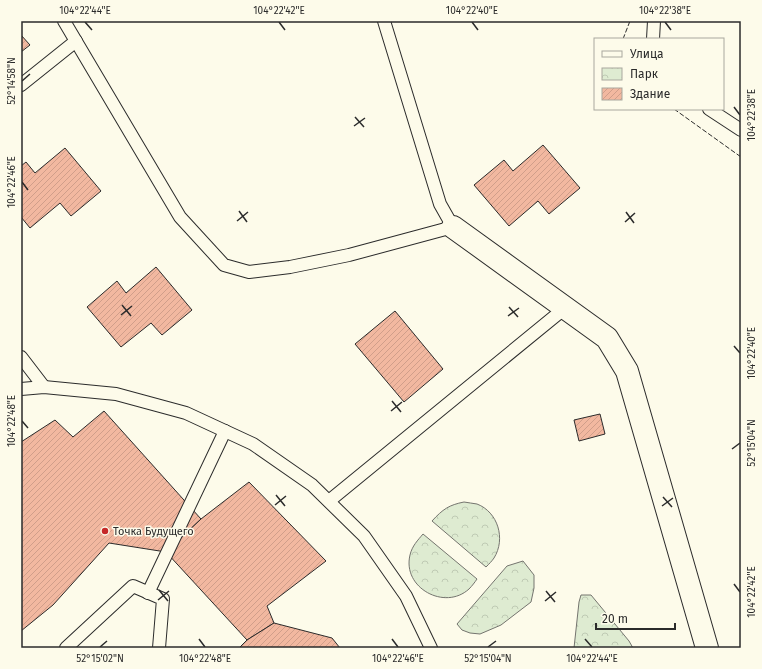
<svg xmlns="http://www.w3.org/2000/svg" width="762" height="669" font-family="'Fira Sans',sans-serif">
  <defs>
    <pattern id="park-crowns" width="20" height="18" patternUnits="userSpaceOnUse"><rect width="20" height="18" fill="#deebd1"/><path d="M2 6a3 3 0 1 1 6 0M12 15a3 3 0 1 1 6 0" fill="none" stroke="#bfcab4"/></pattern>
    <pattern id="building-hatch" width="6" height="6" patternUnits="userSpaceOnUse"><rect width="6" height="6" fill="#f2b8a0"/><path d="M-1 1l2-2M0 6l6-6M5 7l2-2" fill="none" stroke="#d09e8a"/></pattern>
  </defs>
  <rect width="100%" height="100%" fill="#fdfbea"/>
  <g fill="url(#park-crowns)" stroke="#74746e">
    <path d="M464 502C468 503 473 503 477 504 498 512 506 539 494 558 492 561 489 564 486 567L432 521C443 509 449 505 464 502Z"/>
    <path d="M423 534 477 579C475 582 472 586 469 589 445 611 402 588 410 555 412 546 418 540 423 534Z"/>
    <path d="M523 561 534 575V588L531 602 501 625 480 634 470 633 462 630 457 624 507 566Z"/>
    <path d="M581 595H591L629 641 633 648H574L579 602Z"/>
  </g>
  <g fill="url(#building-hatch)" stroke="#2b2b2b">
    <path d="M21 35 30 45 21 52Z"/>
    <path d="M543 145 580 188 549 214 538 201 509 226 474 185 504 160 513 171Z"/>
    <path d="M65 148 101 191 71 216 60 203 30 228 21 217V166L26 162 35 173Z"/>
    <path d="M156 267 192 310 162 335 151 323 121 347 87 307 117 281 126 293Z"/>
    <path d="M395 311 443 369 404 402 355 344Z"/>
    <path d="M104 411 201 519 166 552 109 543 53 605 21 631V442L55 420 73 437Z"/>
    <path d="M600 414 605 434 579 441 574 420Z"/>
    <path d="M249 482 326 561 267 606 274 623 247 640 166 552 201 519Z"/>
    <path d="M274 623 332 638 340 648H239L247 640Z"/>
  </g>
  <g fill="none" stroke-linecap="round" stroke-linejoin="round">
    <defs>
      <g id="lane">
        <path d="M64 21 180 217 224 265 249 272 290 267 349 255 453 227 440 204 384 21"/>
        <path d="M653 39 654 21"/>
        <path d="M21 85 76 41"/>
        <path d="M709 109 741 130"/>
        <path d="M21 357 44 387"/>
        <path d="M21 389 44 387 116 394 186 413 253 444 312 485 364 536 406 596 431 648"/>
        <path d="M329 501 565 308"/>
        <path d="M148 593 225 431"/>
        <path d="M66 648 133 586 163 599 159 648"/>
      </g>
      <path id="street" d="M453 227 607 338 627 371 707 648"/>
    </defs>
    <use href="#lane" stroke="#2b2b2b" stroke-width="14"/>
    <use href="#street" stroke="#2b2b2b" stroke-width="24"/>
    <use href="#lane" stroke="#fdfbea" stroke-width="12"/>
    <use href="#street" stroke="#fdfbea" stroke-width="22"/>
    <g stroke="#2b2b2b" stroke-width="1" stroke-dasharray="5 2" stroke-linecap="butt">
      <path d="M623 39 630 21"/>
      <path d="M674 109 741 157"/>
    </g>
  </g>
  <path fill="none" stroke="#2b2b2b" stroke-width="1.5" d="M85 22 92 30M279 22 285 30M472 22 478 30M665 22 671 30M22 81 30 74M734 107 740 115M355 117 364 127M354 126 365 118M22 182 28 190M239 211 247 222M626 212 634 223M237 221 248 212M625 222 635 213M122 305 131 316M509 307 518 317M121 315 132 306M508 316 519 308M734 346 740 353M392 401 401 412M391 411 402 402M22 421 28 428M732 449 740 443M276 495 285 506M663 497 672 507M275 505 286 496M662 506 673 498M734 584 740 592M159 590 168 601M546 591 555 602M158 600 169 591M545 601 556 592M199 639 205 647M392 639 398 647M585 639 592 647M100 647 107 641M488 647 496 641"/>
  <circle fill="#c62828" stroke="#fdfbea" stroke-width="1.5" cx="105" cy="531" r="4"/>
  <g text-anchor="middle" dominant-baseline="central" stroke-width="3" stroke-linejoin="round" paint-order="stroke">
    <g font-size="11" fill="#2b2b2b" stroke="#fdfbea" text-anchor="start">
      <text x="113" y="531">Точка Будущего</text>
    </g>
  </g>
  <rect width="762" height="669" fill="none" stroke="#fdfbea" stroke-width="44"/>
  <rect x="594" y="38" width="130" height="72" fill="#fdfbea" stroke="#a9a89e"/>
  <rect x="602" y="51" width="20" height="6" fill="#fdfbea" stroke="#a9a89e"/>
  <text x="630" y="58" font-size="12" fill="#2b2b2b">Улица</text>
  <rect x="602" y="68" width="20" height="12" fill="url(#park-crowns)" stroke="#a9a89e"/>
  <text x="630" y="78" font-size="12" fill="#2b2b2b">Парк</text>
  <rect x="602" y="88" width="20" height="12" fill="url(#building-hatch)" stroke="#a9a89e"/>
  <text x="630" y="98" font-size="12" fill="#2b2b2b">Здание</text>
  <path d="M596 623v6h79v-6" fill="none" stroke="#2b2b2b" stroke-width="2"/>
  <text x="602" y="623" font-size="12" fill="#2b2b2b" stroke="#fdfbea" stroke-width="3" paint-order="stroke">20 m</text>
  <rect x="22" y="22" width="718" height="625" fill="none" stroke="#2b2b2b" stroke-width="1.5"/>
  <g font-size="10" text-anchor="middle" fill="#2b2b2b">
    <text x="85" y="14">104°22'44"E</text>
    <text x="279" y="14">104°22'42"E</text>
    <text x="472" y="14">104°22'40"E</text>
    <text x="665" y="14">104°22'38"E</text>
    <text transform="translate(11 81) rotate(-90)" y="4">52°14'58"N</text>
    <text transform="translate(751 115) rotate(-90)" y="4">104°22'38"E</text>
    <text transform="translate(11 182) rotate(-90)" y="4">104°22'46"E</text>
    <text transform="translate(751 353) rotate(-90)" y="4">104°22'40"E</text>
    <text transform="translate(11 421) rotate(-90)" y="4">104°22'48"E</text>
    <text transform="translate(751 443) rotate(-90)" y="4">52°15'04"N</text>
    <text transform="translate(751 592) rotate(-90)" y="4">104°22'42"E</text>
    <text x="100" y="662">52°15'02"N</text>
    <text x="205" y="662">104°22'48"E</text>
    <text x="398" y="662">104°22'46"E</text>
    <text x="488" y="662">52°15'04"N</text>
    <text x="592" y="662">104°22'44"E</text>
  </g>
</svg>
